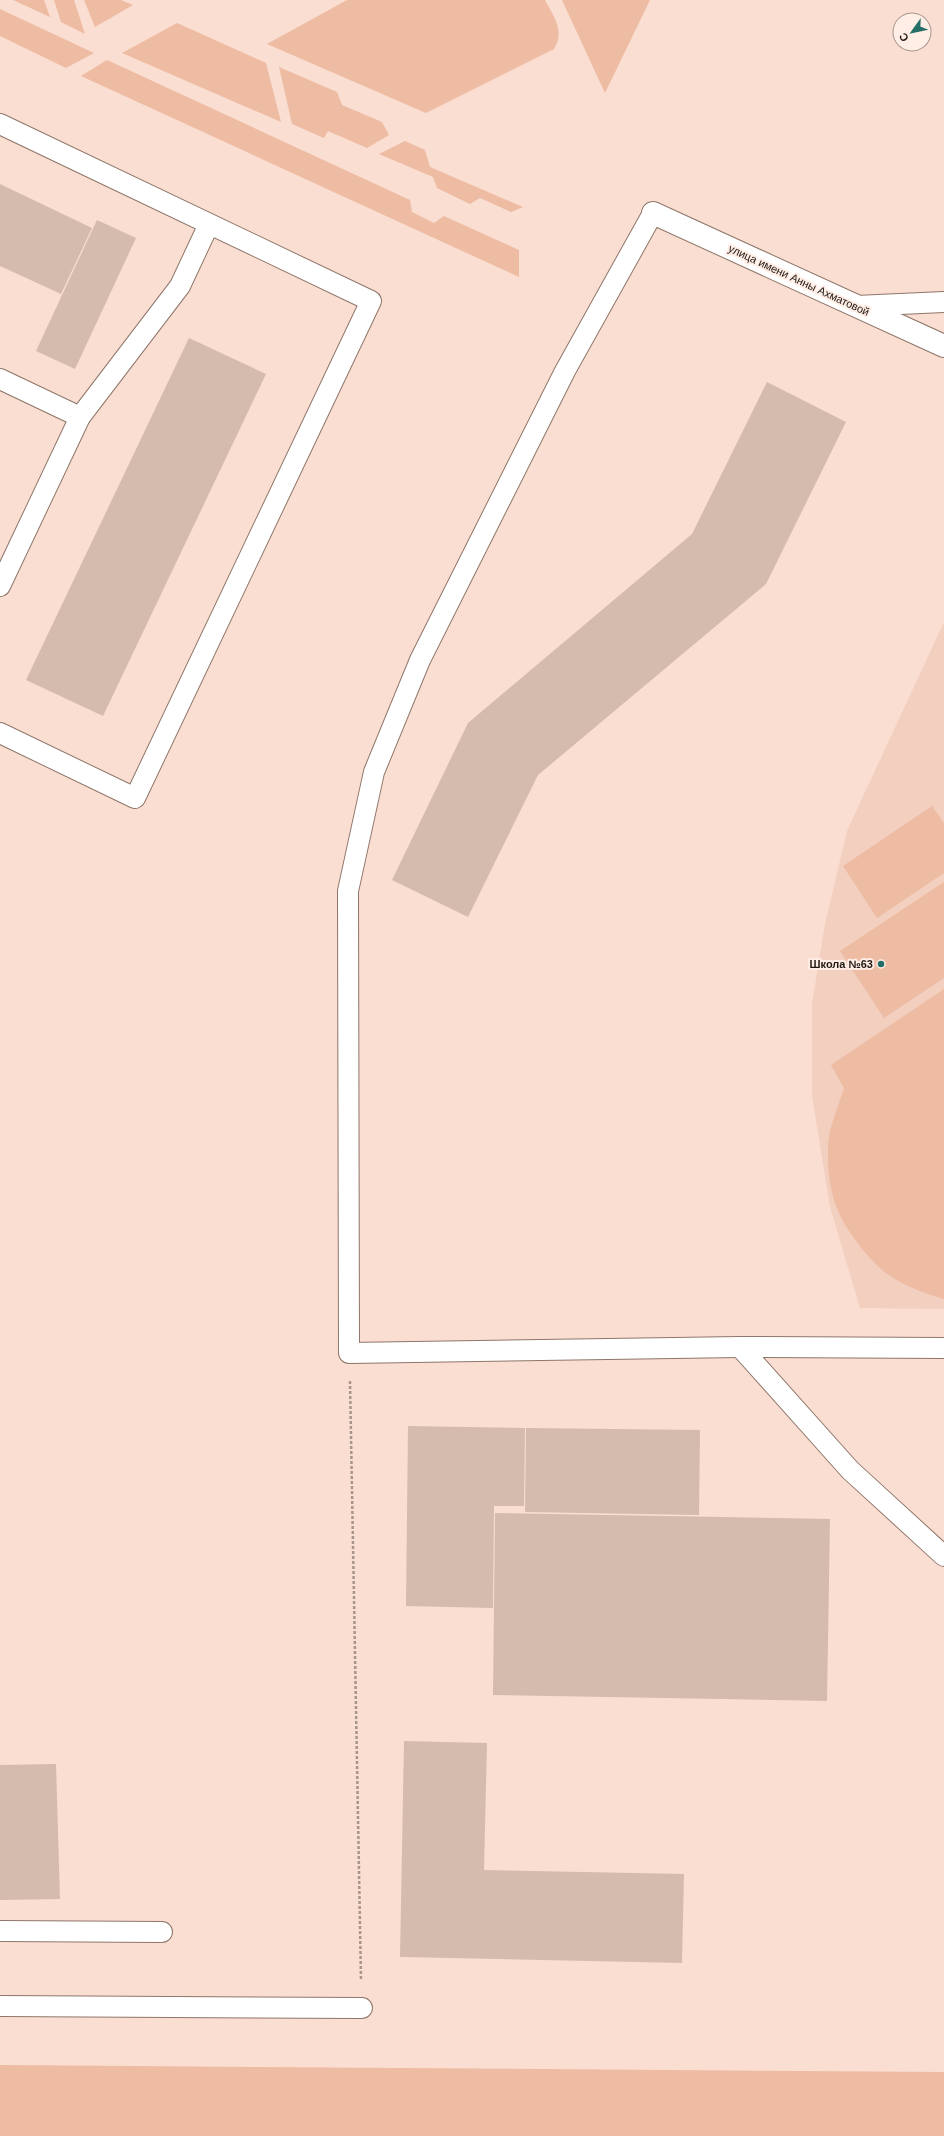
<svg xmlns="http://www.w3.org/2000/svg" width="944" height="2136" font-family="Helvetica,sans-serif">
  <rect width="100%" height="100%" fill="#faded1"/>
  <path fill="#f2cfbf" d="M944 622V1309L860 1308 830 1207 812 1096V1004L825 924 847 831Z"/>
  <g fill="#eebba3">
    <path d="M13 0H44L50 17Z"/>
    <path d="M54 0H74L85 34 61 22Z"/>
    <path d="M84 0H121L133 5 95 27Z"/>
    <path d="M347 0H545C554 17 565 31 554 49L426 113 267 44Z"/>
    <path d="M562 0H650L605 93Z"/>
    <path d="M0 9 94 53 66 68 0 36Z"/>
    <path d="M177 23 266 63 281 122 122 53Z"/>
    <path d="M107 60 410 200 412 212 434 223 444 216 519 250V277L81 76Z"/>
    <path d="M279 67 337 92 342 105 382 122 389 135 367 148 328 131 324 138 292 124Z"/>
    <path d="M405 141 425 150 430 167 523 207 511 212 480 198 470 204 437 188 433 177 379 154Z"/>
    <path d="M932 806 944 823V873L877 918 843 866Z"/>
    <path d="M944 882V978L884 1018 840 951Z"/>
    <path d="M944 989V1299C924 1293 906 1287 889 1275 869 1262 840 1223 834 1200 828 1180 826 1152 830 1131 834 1117 839 1102 844 1088L831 1065Z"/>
    <path d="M0 2065 944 2072V2136H0Z"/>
  </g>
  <g fill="#d5baae">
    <path d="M0 184 92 228 61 294 0 266Z"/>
    <path d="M97 220 136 238 75 369 36 351Z"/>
    <path d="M189 338 266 374 103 716 26 680Z"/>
    <path d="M767 382 846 422 766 584 538 775 468 917 392 880 468 723 692 534Z"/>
    <path d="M408 1426 525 1428 524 1506H494L493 1608 406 1606Z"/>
    <path d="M526 1428 700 1430 699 1515 525 1512Z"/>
    <path d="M495 1513 830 1519 827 1701 493 1695Z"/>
    <path d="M404 1741 487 1743 484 1870 684 1874 682 1963 400 1957Z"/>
    <path d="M56 1764 60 1899 0 1900V1765Z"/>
  </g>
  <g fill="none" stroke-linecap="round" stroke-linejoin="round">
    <defs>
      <g id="service">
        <path d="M0 124 371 301 135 798 0 733"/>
        <path d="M653 213 565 371 420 660 374 772 348 891 349 1353 740 1347 944 1348"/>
        <path d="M856 306 944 302"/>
        <path d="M0 379 80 417"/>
        <path d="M0 586 80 417 180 286 209 224"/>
        <path d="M740 1347 850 1470 944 1556"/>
        <path d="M0 1931 162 1932"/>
        <path d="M0 2006 362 2008"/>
      </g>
      <path id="minor" d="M653 213 944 346"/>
    </defs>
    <use href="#service" stroke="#8e766a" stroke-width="22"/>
    <use href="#minor" stroke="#8e766a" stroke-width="24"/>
    <path stroke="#a8948a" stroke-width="2.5" stroke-dasharray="3 2" stroke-linecap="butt" d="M350 1381 361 1980"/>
    <use href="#service" stroke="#fff" stroke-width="20"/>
    <use href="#minor" stroke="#fff" stroke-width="22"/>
  </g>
  <circle fill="#246e67" stroke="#ffeee6" stroke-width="1.5" cx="881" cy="964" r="4"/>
  <g text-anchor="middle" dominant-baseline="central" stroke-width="4" stroke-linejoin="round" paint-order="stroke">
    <g font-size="11" fill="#211813" stroke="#ffeee6">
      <text transform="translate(799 280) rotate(25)">улица имени Анны Ахматовой</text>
    </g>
    <g font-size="11" font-weight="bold" fill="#211813" stroke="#ffeee6" text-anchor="end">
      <text x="873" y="964">Школа №63</text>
    </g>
  </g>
  <g transform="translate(912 32) rotate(237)"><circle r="19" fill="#ffeee6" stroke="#a69892"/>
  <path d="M0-3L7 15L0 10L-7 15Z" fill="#246e67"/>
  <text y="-6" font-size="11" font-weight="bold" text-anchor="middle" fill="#211813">С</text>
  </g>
</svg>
